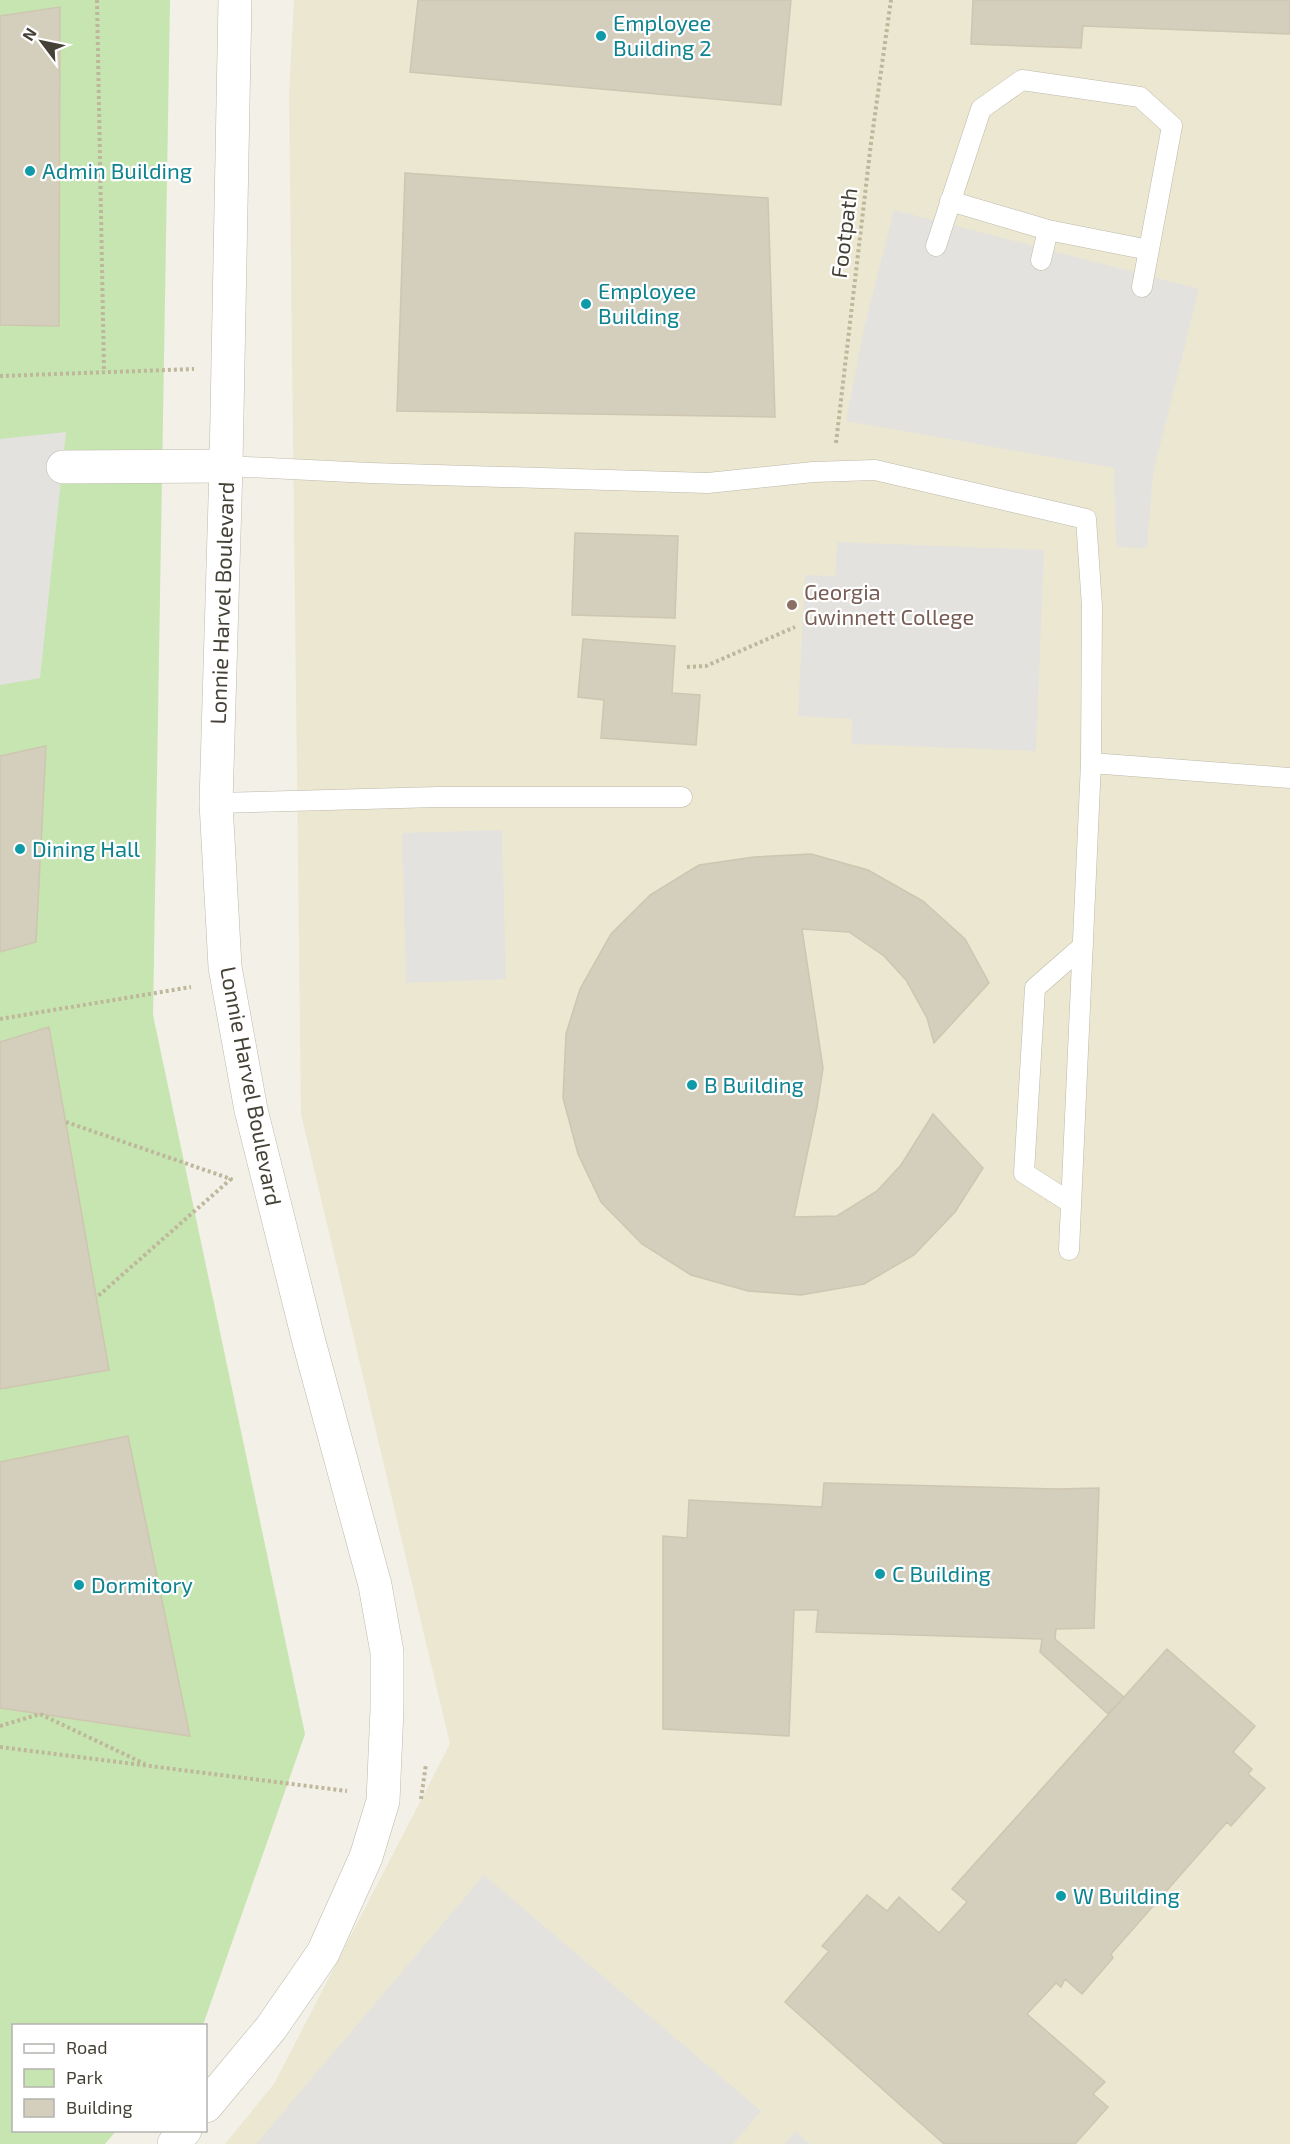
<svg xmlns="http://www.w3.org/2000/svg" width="1290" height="2144" font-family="'Exo 2',sans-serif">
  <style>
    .education { fill: #ebe7d1 }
    .green { fill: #c6e5b1 }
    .parking { fill: #e4e2de }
    .building { fill: #d4cebc; stroke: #cec6b0; stroke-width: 1.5 }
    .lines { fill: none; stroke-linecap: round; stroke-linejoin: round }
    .service-casing { stroke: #bdb9aa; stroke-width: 21 }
    .minor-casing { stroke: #bdb9aa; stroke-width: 34 }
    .tertiary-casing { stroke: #bdb9aa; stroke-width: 34 }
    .path { stroke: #bfb79b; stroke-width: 4; stroke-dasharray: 3 3; stroke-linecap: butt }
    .service { stroke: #fff; stroke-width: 20 }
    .minor { stroke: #fff; stroke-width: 33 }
    .tertiary { stroke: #fff; stroke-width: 33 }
    .culture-dot { fill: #0f9aa8; stroke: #fff; stroke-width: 2 }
    .education-dot { fill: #8d6e63; stroke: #fff; stroke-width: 2 }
    .labels { text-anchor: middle; stroke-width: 4.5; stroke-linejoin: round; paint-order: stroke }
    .culture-label { font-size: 22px; fill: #0d838f; stroke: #fff; text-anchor: start }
    .street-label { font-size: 22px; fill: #454136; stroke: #fff }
    .education-label { font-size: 22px; fill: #785e54; stroke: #fff; text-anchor: start }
  </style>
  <rect width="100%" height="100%" fill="#f2f0e7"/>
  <!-- education -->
  <path class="education" d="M294 0H1290V2144H225L274 2084 450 1744 301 1114 289 95Z"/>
  <!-- green -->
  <path class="green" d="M0 0H170L153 1015 305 1734 203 2025 14 2026V2130L116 2131 105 2144H0Z"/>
  <!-- parking -->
  <path class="parking" d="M894 210 1199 289 1153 474 1147 548 1116 547 1114 468 846 421 864 328Z
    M66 432 40 678 0 685V439Z
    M837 542 1044 550 1036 751 851 744 852 719 798 716 805 575 835 576Z
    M502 830 506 979 406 983 402 833Z
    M484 1875 761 2111 733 2144H256Z
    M795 2131 810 2144H784Z"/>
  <!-- building -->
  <path class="building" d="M418 0H791L781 105 410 72Z
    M973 0H1290V34L1083 26 1081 48 971 44Z
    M60 7 59 326 0 325V16Z
    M405 173 768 198 775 417 397 411Z
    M575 533 678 536 675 618 572 615Z
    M583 639 675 646 672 693 700 695 696 745 601 738 604 700 578 697Z
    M46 746 36 942 0 952V756Z
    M811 854 868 870 923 901 965 939 989 983 934 1043 927 1018 906 980 884 956 849 932 802 929 823 1068 817 1107 794 1217 837 1216 877 1191 901 1165 933 1114 983 1168 955 1212 914 1255 864 1284 801 1295 748 1291 691 1275 642 1244 601 1202 578 1154 563 1098 566 1034 580 989 611 934 650 895 699 865 754 857Z
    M49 1027 109 1370 0 1389V1042Z
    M128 1436 190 1736 0 1708V1462Z
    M824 1483 1056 1489 1099 1488 1094 1628 1056 1629 1055 1639 1124 1697 1108 1714 1040 1652 1042 1639 816 1632 818 1610H794L789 1736 663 1729V1536L687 1538 689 1500 822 1507Z
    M1167 1649 1255 1726 1233 1752 1252 1769 1248 1774 1265 1788 1231 1826 1227 1822 1111 1954 1113 1958 1082 1994 1065 1979 1061 1987 1056 1983 1027 2014 1105 2082 1093 2094 1108 2107 1075 2144H944L785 2002 829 1951 822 1946 867 1895 887 1911 899 1897 939 1933 967 1902 952 1889Z"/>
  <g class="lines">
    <defs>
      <path id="service" d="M950 201 1048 230 1041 260
        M1048 230 1149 250
        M936 246 981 109 1022 80 1140 97 1172 126 1142 287
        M226 466 370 473 708 483 813 472 875 470 1086 519 1092 606 1091 763 1069 1250
        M1091 763 1290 778
        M216 803 438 797H682
        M1071 1203 1024 1173 1035 988 1083 946"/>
      <path id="minor" d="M63 467 226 466"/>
      <path id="tertiary" d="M206 2106 271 2028 323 1953 366 1857 383 1801 387 1709V1652L375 1585 309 1342 251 1110 225 967 216 803 226 466 235 0
        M174 2144 185 2130"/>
    </defs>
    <!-- service casing -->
    <use href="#service" class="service-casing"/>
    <!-- minor casing -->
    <use href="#minor" class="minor-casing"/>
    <!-- tertiary casing -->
    <use href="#tertiary" class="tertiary-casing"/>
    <!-- path -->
    <path class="path" d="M97 0 104 372
      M0 376 194 369
      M836 443 871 143 891 0
      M687 667 706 666 795 627
      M0 1019 191 987
      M66 1122 231 1179 97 1297
      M0 1726 40 1714 145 1764
      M0 1747 347 1791
      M421 1799 426 1764"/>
    <!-- service -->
    <use href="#service" class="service"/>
    <!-- minor -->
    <use href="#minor" class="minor"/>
    <!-- tertiary -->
    <use href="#tertiary" class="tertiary"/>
  </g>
  <!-- markers -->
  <g class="culture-dot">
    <circle cx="601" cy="36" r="6"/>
    <circle cx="30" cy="171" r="6"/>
    <circle cx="586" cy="304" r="6"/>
    <circle cx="20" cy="849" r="6"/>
    <circle cx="692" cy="1085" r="6"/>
    <circle cx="880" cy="1574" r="6"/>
    <circle cx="79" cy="1585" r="6"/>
    <circle cx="1061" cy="1896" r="6"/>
  </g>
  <circle class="education-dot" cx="792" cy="605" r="6"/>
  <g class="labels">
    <!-- culture labels -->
    <g class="culture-label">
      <text x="613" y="31">Employee<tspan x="613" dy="25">Building 2</tspan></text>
      <text x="42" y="179">Admin Building</text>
      <text x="598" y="299">Employee<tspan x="598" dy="25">Building</tspan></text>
      <text x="32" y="857">Dining Hall</text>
      <text x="704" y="1093">B Building</text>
      <text x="892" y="1582">C Building</text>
      <text x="91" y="1593">Dormitory</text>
      <text x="1073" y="1904">W Building</text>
    </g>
    <!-- street labels -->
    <g class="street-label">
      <text transform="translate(844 233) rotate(-83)" y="8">Footpath</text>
      <text transform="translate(222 603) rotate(-88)" y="8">Lonnie Harvel Boulevard</text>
      <text transform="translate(251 1086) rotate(79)" y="8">Lonnie Harvel Boulevard</text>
    </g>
    <!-- education labels -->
    <g class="education-label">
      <text x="804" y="600">Georgia<tspan x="804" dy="25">Gwinnett College</tspan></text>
    </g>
  </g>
  <!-- legend -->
  <rect x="12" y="2024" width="195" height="108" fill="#ffffff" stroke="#b5b3af" stroke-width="1.5"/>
  <rect x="24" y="2044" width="30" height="9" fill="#ffffff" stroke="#b5b3af" stroke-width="1.5"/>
  <text x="66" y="2054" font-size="18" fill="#454136">Road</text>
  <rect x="24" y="2069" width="30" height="18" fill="#c6e5b1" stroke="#b5b3af" stroke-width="1.5"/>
  <text x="66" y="2084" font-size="18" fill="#454136">Park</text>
  <rect x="24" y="2099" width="30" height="18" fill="#d4cebc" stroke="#b5b3af" stroke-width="1.5"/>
  <text x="66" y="2114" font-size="18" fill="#454136">Building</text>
  <!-- north arrow -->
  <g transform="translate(42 42) rotate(302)" stroke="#ffffff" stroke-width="4.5" paint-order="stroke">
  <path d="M0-4.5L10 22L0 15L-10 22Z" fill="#454136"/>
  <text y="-9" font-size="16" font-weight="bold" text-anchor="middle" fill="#454136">N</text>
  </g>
</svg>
